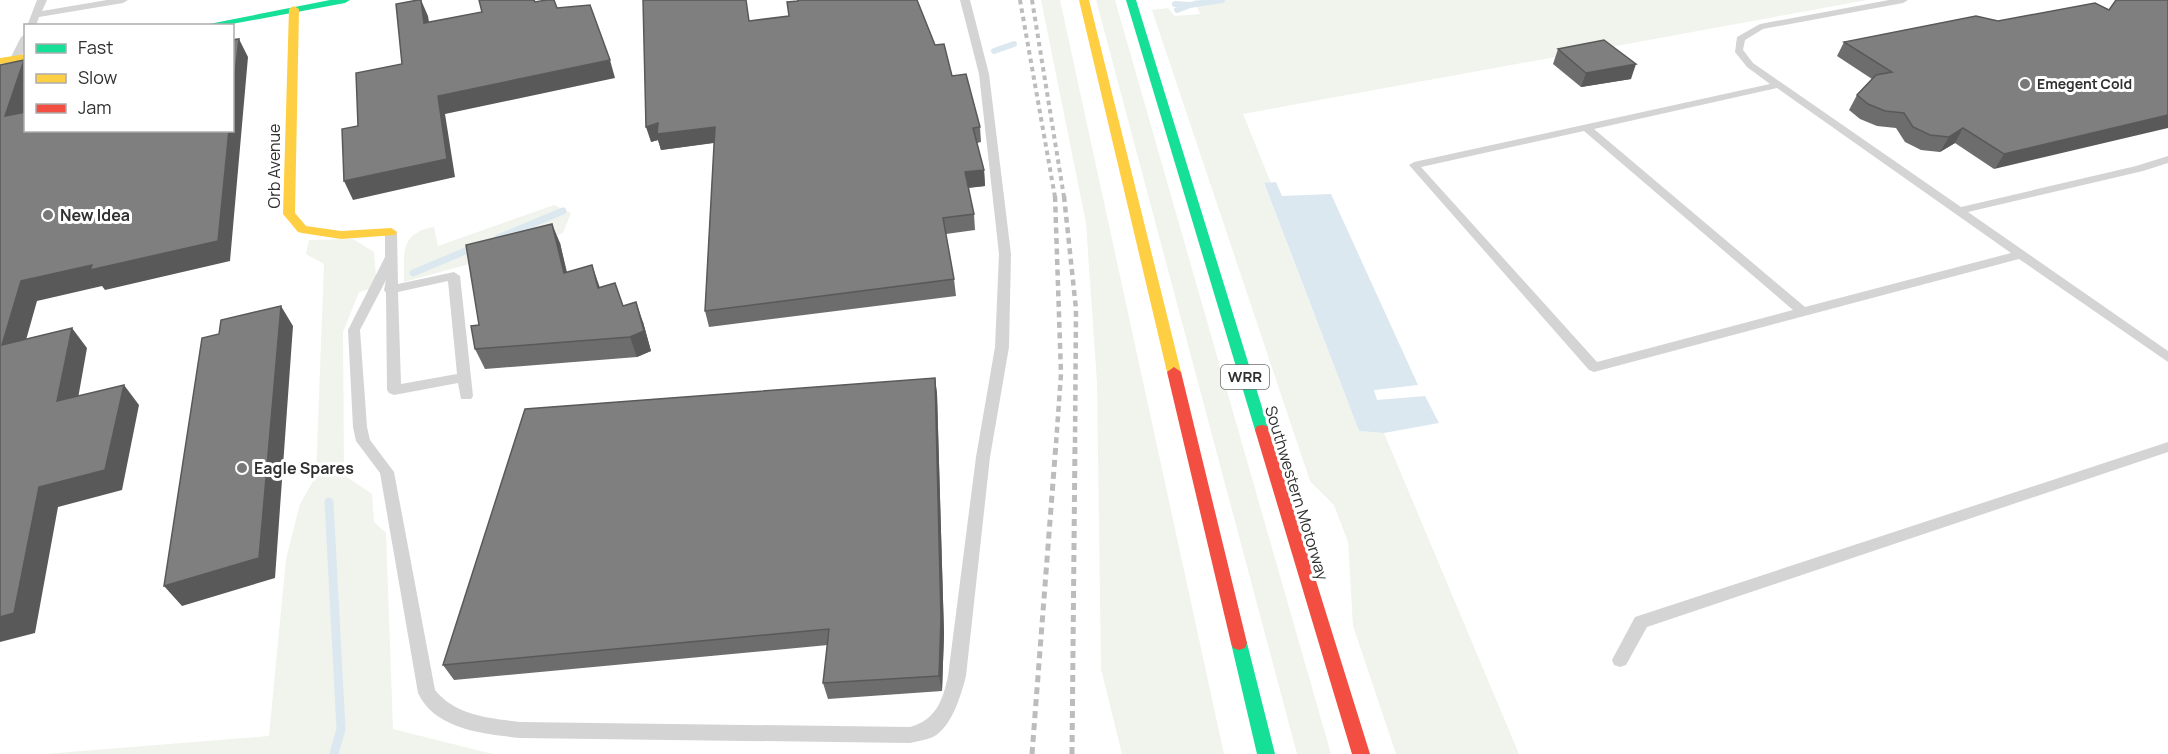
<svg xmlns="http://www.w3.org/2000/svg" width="2168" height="754" font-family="Manrope,sans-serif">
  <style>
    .green { fill: #f1f4ed }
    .water { fill: #dce8f0 }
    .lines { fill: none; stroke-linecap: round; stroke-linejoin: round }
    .stream-far2 { stroke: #dce8f0; stroke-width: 6 }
    .stream-far1 { stroke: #dce8f0; stroke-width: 7 }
    .stream { stroke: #dce8f0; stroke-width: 9 }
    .lane { fill: #d4d4d4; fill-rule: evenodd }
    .fast { fill: #16e098; fill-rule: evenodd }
    .slow { fill: #ffcf43; fill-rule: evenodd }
    .jam { fill: #f24e42; fill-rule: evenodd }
    .rail-far2 { stroke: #bcbcbc; stroke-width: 4; stroke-dasharray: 4.5 4; stroke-linecap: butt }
    .rail-far1 { stroke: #bcbcbc; stroke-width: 4.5; stroke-dasharray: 6 4.5; stroke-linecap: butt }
    .rail { stroke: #bcbcbc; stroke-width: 5; stroke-dasharray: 7 5; stroke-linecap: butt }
    .wall { fill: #6d6d6d }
    .shaded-wall { fill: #595959 }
    .building { fill: #7f7f7f; stroke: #595959; stroke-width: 1.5 }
    .poi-dot { fill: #787878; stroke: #fff; stroke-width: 2 }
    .labels { text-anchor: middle; stroke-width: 6; stroke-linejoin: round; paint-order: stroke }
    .far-poi-label { font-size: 14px; font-weight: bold; fill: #303030; stroke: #fff; text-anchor: start }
    .shield { fill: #fff; stroke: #6e6e6e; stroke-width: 1.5 }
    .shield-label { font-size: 15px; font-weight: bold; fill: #303030 }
    .street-label { font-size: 16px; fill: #303030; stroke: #fff }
    .poi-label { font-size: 16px; font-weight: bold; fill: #303030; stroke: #fff; text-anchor: start }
  </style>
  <rect width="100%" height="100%" fill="#fff"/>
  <!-- green -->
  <path class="green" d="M1041 0H1060L1224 754H1122L1101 669 1097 383 1086 223Z
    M1096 0H1115L1331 754H1297Z
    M1194 0H1867L1243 114 1271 183 1264 184 1359 431 1384 433 1519 754H1396L1353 626 1348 542 1334 505 1310 481 1152 10 1168 8 1175 16 1200 14Z
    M554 205 571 213 563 233 531 247 404 282C404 252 400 233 434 227L438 246Z
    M353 239 374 252 377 287 359 292 343 332 344 475 372 494 374 522 386 533 393 729 493 754H45L269 736 286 559 300 504 316 476 324 264 306 254 309 240Z"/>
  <!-- water -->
  <path class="water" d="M1276 182 1282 196 1331 194 1418 385 1374 390 1377 400 1425 396 1439 423 1384 433 1359 431 1264 183Z"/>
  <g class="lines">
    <!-- stream-far2 -->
    <path class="stream-far2" d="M1175 4 1190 5 1177 10
      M1190 5 1222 0
      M994 51 1014 44"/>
    <!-- stream-far1 -->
    <path class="stream-far1" d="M498 238 563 211
      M413 273 475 247"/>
    <!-- stream -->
    <path class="stream" d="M329 502 341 729 334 754"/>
    <!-- lane -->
    <path class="lane" d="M37 0H47L42 11 107 0H128L123 3 39 17 36 26H27Z
      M960 0H970L989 74 1011 254 1009 347 990 457 966 676C961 695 952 727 933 737 926 740 917 741 910 743L520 738C485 734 435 730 418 693L380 473 356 441 353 427 348 330 385 257V232L391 228 397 232 398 284 454 272 460 276 473 396 471 399H461L458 383 394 395 389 393 387 390 386 293 384 290 386 280 360 330 367 427 370 440 394 472 435 690C456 716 489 718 520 722L910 727C936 720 943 700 948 676L976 457 995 347 999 254 979 74ZM448 281 457 374 401 384 398 292Z
      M1889 0H1908L1903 3 1763 29 1745 40 1743 50 1753 63 1961 207 2136 166 2168 156V163L2143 171 1968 212 2168 351V362L2019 259 1594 372 1589 370 1409 165 1414 162 1770 84 1747 67 1735 52 1737 37 1760 24ZM1777 88 2011 253 1805 307 1594 129ZM1584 131 1793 310 1597 362 1421 167Z
      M26 34V48L20 59 12 61 10 59 21 37Z
      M2168 442V452L1647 627 1626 665 1620 667 1614 665 1612 660 1635 617Z"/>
    <!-- fast -->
    <path class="fast" d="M330 0H350L345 3 221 26H199Z
      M1126 0H1136L1269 430 1267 434H1257L1255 430Z
      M1239 636 1245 638 1247 643 1275 754H1257L1231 643 1233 638Z"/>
    <!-- slow -->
    <path class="slow" d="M1079 0H1089L1181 372 1174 377 1167 372Z
      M294 6 299 9 295 213 306 226 341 231 391 228 397 232 395 235 341 239 302 233 298 232 283 214 289 9Z
      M26 54V60L0 64V58Z"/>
    <!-- jam -->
    <path class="jam" d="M1174 367 1181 372 1247 643 1245 648 1239 650 1233 648 1231 643 1167 372Z
      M1262 425 1267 426 1269 430 1370 754H1352L1255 430 1257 426Z"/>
    <!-- rail-far2 -->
    <path class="rail-far2" d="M1020 0 1055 197
      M1032 0 1064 197"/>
    <!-- rail-far1 -->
    <path class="rail-far1" d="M1055 196 1061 374 1056 444
      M1064 196 1076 309 1075 444"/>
    <!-- rail -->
    <path class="rail" d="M1032 754 1056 443
      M1072 754 1075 443"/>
  </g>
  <!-- wall -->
  <path class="wall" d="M797 0H917L935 45 980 127 981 142 977 143 984 170 985 186 968 188 974 214 975 230 946 234 954 279 956 296 709 327 705 311 714 143 661 150 658 140 651 142 750 21 789 16 797 1Z
    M2109 10 1994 169 1955 143 1940 152 1921 150 1905 142 1896 128 1877 126 1860 119 1849 110 1857 95 1872 79 1837 56 1844 42 1998 21Z
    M1558 49 1631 79 1581 87 1553 64Z
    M560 243 567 272 600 287 643 322 651 351 637 357 485 369 475 349Z
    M935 378 937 394 944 634 942 691 828 699 823 683 828 645 454 680 443 665Z"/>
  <!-- shaded-wall -->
  <path class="shaded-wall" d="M421 0 428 16 432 40 424 23Z
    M239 39 248 57 230 261 105 290 102 286 37 301 19 365 2 345 21 281 92 265 229 130H232V99Z
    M24 60 26 62V113L5 116Z
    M610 60 615 78 445 114 455 177 353 200 344 181 438 96Z
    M1636 64 1631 79 1581 87 1586 73Z
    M2168 115V128L1994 169 2004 154Z
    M658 123 715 127 719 142 661 150 658 140 651 142 646 127Z
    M1963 128 1955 143 1940 152 1949 137Z
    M984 170 985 186 966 188 965 172Z
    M552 224 560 243 571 293 564 273Z
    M592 265 599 285 606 308 598 288Z
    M636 302 643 322 651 351 637 357 630 337Z
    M281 306 293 326 275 578 182 606 164 586Z
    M72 328 87 348 74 421 57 401Z
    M935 378 937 394 944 634 942 691 939 676Z
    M124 385 139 405 122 490 58 507 35 633 0 642V617L39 487Z"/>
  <!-- building -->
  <path class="building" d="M418 0H421L424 23 482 12 479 0H534L535 2 546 0H554L557 8 590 5 610 60 438 96 447 159 344 181 342 129 358 126 356 73 402 64 396 4Z
    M643 0H746L749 21 789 16 787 2 798 1V0H917L935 45 944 44 952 76 966 74 980 127 973 128 984 170 965 172 974 214 943 218 954 279 705 311 715 127 657 134 658 123 646 127Z
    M2116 0H2168V115L2004 154 1963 128 1949 137 1930 135 1913 127 1904 113 1885 111 1868 104 1857 95 1876 75 1892 72 1844 42 1976 16 1998 21 2095 3 2109 10Z
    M239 39 232 99V40Z
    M1604 40 1636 64 1586 73 1558 49Z
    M24 60 5 116 26 112V130H229L218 241 90 270 92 265 21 281 2 345 72 328 57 401 124 385 105 470 39 487 14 613 0 617V65Z
    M552 224 564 273 592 265 598 288 615 283 623 306 636 302 644 331 630 337 475 349 471 326 479 325 466 245Z
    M281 306 259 558 164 586 202 338 219 334 221 320Z
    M935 378 941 618 939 676 823 683 829 629 443 665 525 409Z"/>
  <!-- markers -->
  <g class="poi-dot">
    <circle cx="2025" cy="84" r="6"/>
    <circle cx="48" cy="215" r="6"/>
    <circle cx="242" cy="468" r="6"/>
  </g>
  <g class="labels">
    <!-- far-poi labels -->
    <g class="far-poi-label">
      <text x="2037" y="89">Emegent Cold</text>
    </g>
    <!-- shield labels -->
    <rect class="shield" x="1221" y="365" width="48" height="24" rx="4.5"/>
    <g class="shield-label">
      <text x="1245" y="382">WRR</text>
    </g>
    <!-- street labels -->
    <g class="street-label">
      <text transform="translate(274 166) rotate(-90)" y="6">Orb Avenue</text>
      <text transform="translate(1297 493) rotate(73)" y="6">Southwestern Motorway</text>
    </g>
    <!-- poi labels -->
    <g class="poi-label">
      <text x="60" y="221">New Idea</text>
      <text x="254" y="474">Eagle Spares</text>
    </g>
  </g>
  <!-- legend -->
  <rect x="24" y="24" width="210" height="108" fill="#ffffff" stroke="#acacac" stroke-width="1.5"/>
  <rect x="36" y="44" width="30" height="9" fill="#16e098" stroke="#acacac" stroke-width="1.5"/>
  <text x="78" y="54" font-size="18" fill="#303030">Fast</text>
  <rect x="36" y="74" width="30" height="9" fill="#ffcf43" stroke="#acacac" stroke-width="1.5"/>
  <text x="78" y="84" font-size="18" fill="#303030">Slow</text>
  <rect x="36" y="104" width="30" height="9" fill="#f24e42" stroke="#acacac" stroke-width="1.5"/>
  <text x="78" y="114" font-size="18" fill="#303030">Jam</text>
</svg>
